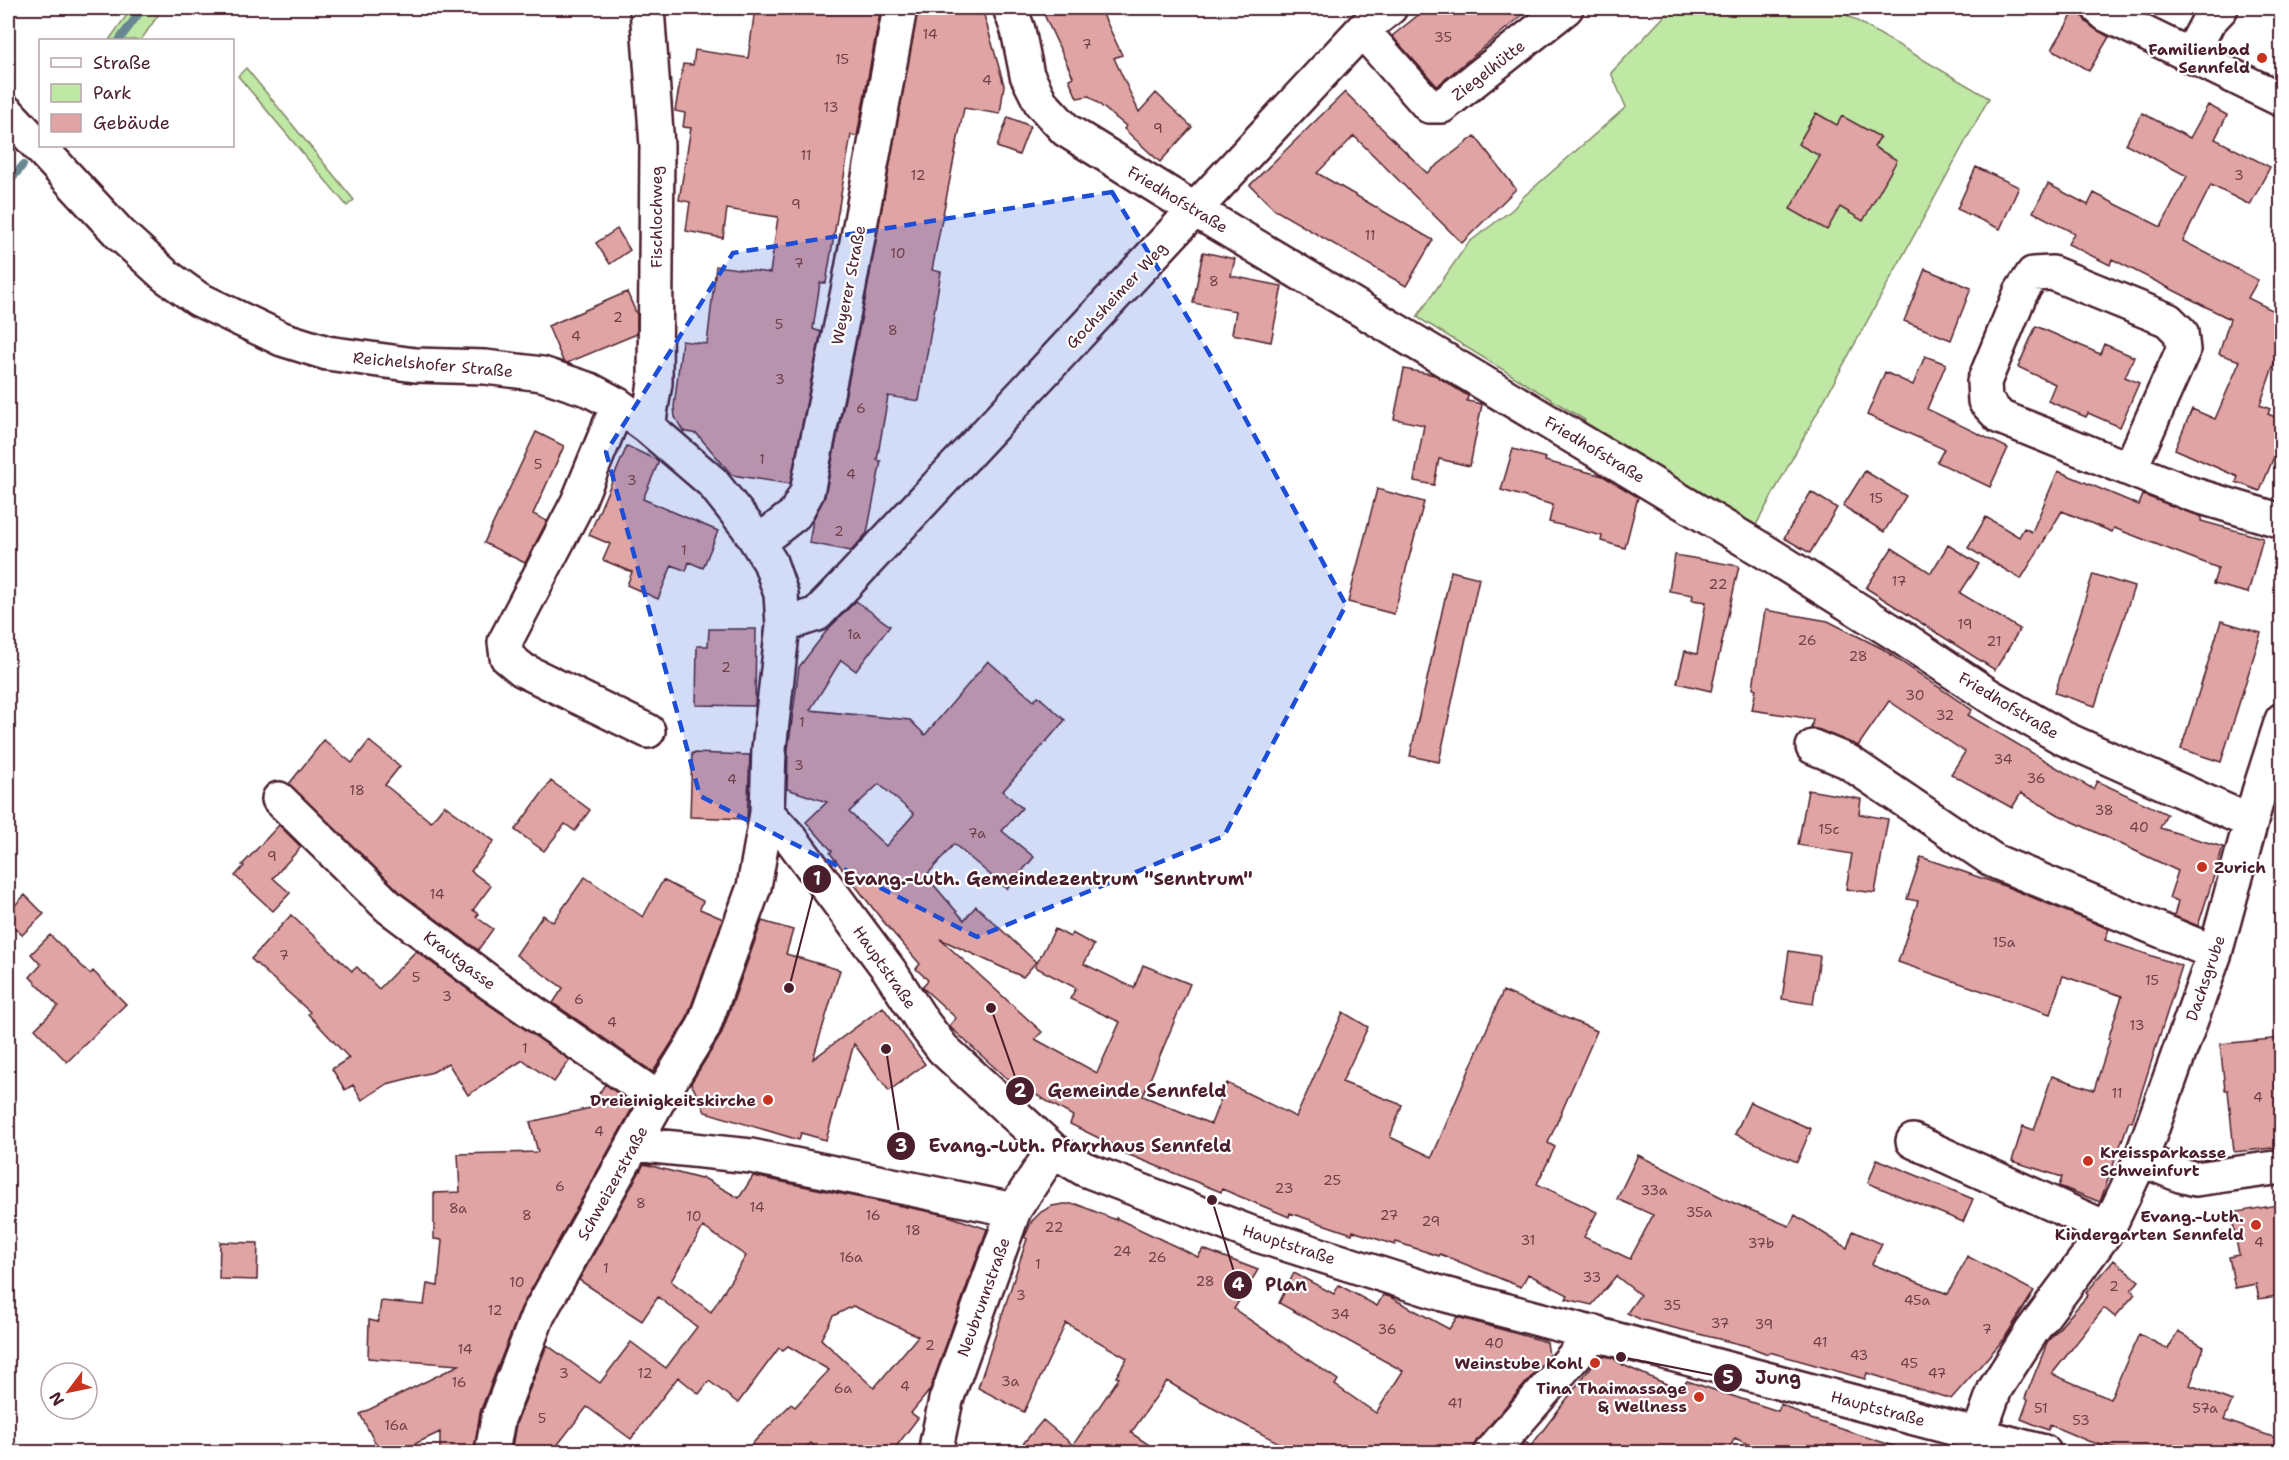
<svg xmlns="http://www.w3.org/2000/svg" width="2289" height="1460" font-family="'Shantell Sans',sans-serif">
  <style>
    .green { fill: #bee8a4; stroke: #848468; stroke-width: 1.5 }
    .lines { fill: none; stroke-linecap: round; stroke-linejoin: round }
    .stream { stroke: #678790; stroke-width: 8 }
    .building { fill: #dfa4a3; stroke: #4a1f2b; stroke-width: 1.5; fill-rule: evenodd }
    .minor-casing { stroke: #4a1f2b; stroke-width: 38 }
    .minor { stroke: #fff; stroke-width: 33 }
    .marked { fill: #1d4ed8; fill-opacity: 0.2; stroke: #1d4ed8; stroke-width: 4.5; stroke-dasharray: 12 8; stroke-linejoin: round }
    .poi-dot { fill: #c8321e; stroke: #fff; stroke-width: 2 }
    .labels { text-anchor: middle; stroke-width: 4.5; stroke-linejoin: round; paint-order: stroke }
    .number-label { font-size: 14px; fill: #6f4049 }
    .poi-label { font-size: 16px; font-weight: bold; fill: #4a1f2b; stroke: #fff; text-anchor: end }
    .street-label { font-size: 16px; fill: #4a1f2b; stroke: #fff }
    .leader { fill: none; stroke: #4a1f2b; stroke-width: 2 }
    .callout-dot { fill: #4a1f2b; stroke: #fff; stroke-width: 2 }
    .mark-label { font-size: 18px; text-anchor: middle; font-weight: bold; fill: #fff }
    .callout-label { font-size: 18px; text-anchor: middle; font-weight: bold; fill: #4a1f2b; stroke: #fff; stroke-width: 4.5; stroke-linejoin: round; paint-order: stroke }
  </style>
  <rect width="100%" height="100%" fill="#fff"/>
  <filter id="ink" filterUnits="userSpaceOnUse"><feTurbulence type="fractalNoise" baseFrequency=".0167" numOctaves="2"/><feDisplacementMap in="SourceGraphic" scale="12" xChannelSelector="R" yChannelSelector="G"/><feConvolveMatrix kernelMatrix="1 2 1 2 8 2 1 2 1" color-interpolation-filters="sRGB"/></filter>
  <g filter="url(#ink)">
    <!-- green -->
    <path class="green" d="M132 8H163L141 40H109Z
      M1672 8H1835L1989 98 1756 525 1583 425 1585 420 1417 317 1468 243 1513 209 1523 197 1626 107 1611 73Z
      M246 68 354 200 347 206 238 76Z"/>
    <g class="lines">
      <!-- stream -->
      <path class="stream" d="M119 40 143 8
        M8 184 23 165"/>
    </g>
    <!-- building -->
    <path class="building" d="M782 8H881L857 136 851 135 826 283H820L813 329 821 332 790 484 732 475 697 434 683 431 675 417 674 407 682 341 707 344 716 266 770 273 778 217 727 209 723 238 686 231 690 202 679 200 691 128 683 127 685 113 675 111 683 64 693 65 695 50 748 58 755 9 781 13Z
      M918 8H982L1004 85 1000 114 964 108 932 270 941 272 919 401 888 396 877 460 881 461 867 533 851 551 809 543 813 520 825 496 867 290Z
      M1041 8H1100L1122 55 1114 58 1139 112 1156 93 1192 127 1160 162 1124 129 1126 126 1089 96 1077 98 1069 79 1073 77Z
      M1427 8H1531L1437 86 1392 36Z
      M2076 9 2081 12 2086 22 2095 29 2109 37 2089 71 2052 49Z
      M1345 92 1427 173 1475 136 1516 189 1462 243 1354 136 1317 173 1433 240 1406 286 1275 210 1250 185Z
      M2208 105 2227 115 2215 139 2270 167 2250 205 2211 185 2183 241 2258 280 2248 298 2282 315V340L2260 405 2270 409 2268 414 2282 420V462L2273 459 2260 491 2236 482 2238 477 2175 449 2192 409 2215 419 2240 361 2219 354 2230 319 2112 259 2110 265 2068 244 2074 233 2033 212 2048 184 2088 205 2094 193 2161 227 2187 176 2126 144 2142 113 2190 138Z
      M1816 113 1837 125 1842 116 1880 137 1874 147 1897 160 1863 221 1840 207 1827 230 1790 209 1820 156 1798 144Z
      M1008 117 1030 126 1019 155 997 147Z
      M1976 167 2019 187 2000 229 1957 209Z
      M617 229 630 250 610 264 596 243Z
      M1203 252 1235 259 1231 276 1282 286 1271 342 1232 334 1236 311 1193 303Z
      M1925 269 1971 288 1951 340 1904 321Z
      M627 292 637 315V334L567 363 563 361 548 326Z
      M2036 326 2100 354 2104 344 2134 357 2125 377 2139 383 2120 427 2088 413 2086 417 2048 401 2055 384 2018 367Z
      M1925 356 1946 364 1927 409 2008 448 1990 487 1937 462 1944 449 1867 415 1885 372 1913 385Z
      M1404 369 1435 375 1468 396 1467 401 1482 404 1470 466 1439 459 1434 485 1414 481 1424 425 1394 419Z
      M536 432 564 446 533 514 547 521 525 563 484 543Z
      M627 446 659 461 643 499 718 531 703 568 689 562 686 571 672 565 658 599 627 585 632 572 603 560 610 544 589 535Z
      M1513 449 1546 458 1545 461 1603 476 1638 497 1625 548 1601 541 1602 536 1549 522 1553 505 1501 490Z
      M1865 471 1906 496 1884 532 1843 506Z
      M2058 471 2139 505 2143 495 2202 517 2201 521 2263 538 2248 593 2213 584 2218 568 2114 528 2112 532 2062 511 2021 579 1968 548 1986 517 2019 537 2024 528 2032 532Z
      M1377 489 1424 502 1394 614 1348 602Z
      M1811 492 1837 508 1810 553 1784 538Z
      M1948 545 1979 564 1960 593 2020 629 1995 670 1866 588 1892 548 1931 573Z
      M1675 555 1739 566 1711 691 1677 683 1685 651 1697 654 1706 602 1692 600 1693 595 1669 591Z
      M1451 571 1479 578 1439 762 1410 756Z
      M2093 574 2134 587 2095 706 2055 693Z
      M856 601 890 626 856 671 841 660 810 710 910 720 925 735 988 661 1034 701 1038 696 1065 720 1003 791 1022 808 1002 831 1034 857 1007 889 954 844 926 876 964 920 976 906 1036 962 1023 977 940 939 1042 1032 1035 1039 1097 1073 1120 1022 1070 999 1076 988 1035 967 1055 929 1070 937 1072 933 1094 945 1084 964 1134 988 1143 965 1190 984 1143 1096 1211 1124 1227 1083 1296 1117 1343 1012 1368 1027 1342 1082 1402 1105 1390 1137 1432 1157 1503 991 1597 1031 1548 1143 1555 1147 1537 1184 1597 1212 1584 1237 1630 1259 1653 1215 1617 1199 1638 1155 1727 1200 1789 1226 1795 1215 1847 1248 1853 1231 1882 1244 1872 1264 1948 1294 1967 1256 2034 1291 2004 1339 1951 1399 1867 1373 1865 1379 1769 1352 1768 1354 1747 1346 1642 1320 1627 1313 1640 1295 1616 1276 1592 1305 1566 1299 1568 1295 1528 1274 1521 1287 1440 1254 1439 1256 1396 1242 1395 1245 1353 1231 1352 1234 1290 1213 1289 1217 1222 1189 1221 1192 1112 1148 1113 1145 1070 1124 1073 1116 1005 1077 949 1026 956 1018 922 987 928 980 916 969 920 964 882 920 830 853 832 851 806 822 827 802 787 789 788 750 799 667 828 629ZM879 784 914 814 886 846 849 812Z
      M1765 610 1828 621 1881 648 1972 710 1968 715 2093 789 2097 781 2167 814 2160 828 2223 847 2198 926 2174 916 2178 901 2169 898 2178 871 2059 815 2021 793 2012 808 1951 774 1965 752 1889 701 1858 746 1820 730 1811 728 1813 719 1752 710 1756 689 1753 688Z
      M2221 621 2261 633 2221 762 2181 749Z
      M709 629H756L755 706 696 705 697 646H708Z
      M324 740 352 763 369 741 400 766 385 785 431 822 444 805 494 841 471 871 491 886 473 910 479 914 476 917 493 929 478 950 401 893 289 784Z
      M692 753 750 755 747 819 690 817Z
      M551 781 590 810 575 831 565 824 544 851 515 830Z
      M1808 790 1861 799 1859 814 1888 819 1875 893 1846 889 1852 854 1798 845Z
      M279 825 301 847 273 878 290 893 273 911 235 876 244 866 242 865Z
      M1921 857 2007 887 2109 929 2105 940 2182 966 2132 1122 2129 1121 2100 1202 2059 1186 2062 1177 2012 1161 2023 1126 2034 1130 2052 1076 2094 1090 2110 1040 2108 1039 2122 996 2063 976 2050 1014 1898 962 1918 901 1907 899Z
      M585 877 643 917 663 880 703 901 700 909 723 919 686 1020 653 1072 553 1003 563 988 516 955 543 915 553 922Z
      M25 895 44 914 22 935 8 921V912Z
      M291 915 352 971 357 967 379 989 416 951 482 1000 570 1060 554 1082 523 1060 468 1095 448 1063 433 1072 387 1084 362 1100 353 1085 345 1090 332 1069 349 1058 308 1014 310 1012 251 959Z
      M762 921 793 930 786 954 840 970 813 1059 883 1007 925 1064 889 1091 854 1044 826 1140 801 1133 799 1140 705 1112 691 1083 721 1035Z
      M50 935 90 974 93 971 126 1004 67 1062 35 1029 58 1006 30 977 41 965 31 954Z
      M1789 951 1820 956 1813 1004 1782 999Z
      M2282 1038V1147L2234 1152 2228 1090H2225L2220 1044Z
      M605 1084 634 1105 521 1308 480 1412 474 1452H440V1432L398 1452H380L360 1414 459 1365 368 1358 369 1320 378 1322 381 1301 424 1305 427 1284 438 1286 442 1240 434 1239V1193L460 1192 458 1154 538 1152 530 1122 590 1108Z
      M1750 1102 1811 1129 1797 1162 1735 1134Z
      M1877 1159 1973 1199 1963 1222 1868 1183Z
      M644 1164 701 1179 702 1177 739 1198 753 1176 946 1215 987 1229 930 1390 911 1413 918 1418 892 1452H820L811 1443 801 1452H744L791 1404 795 1407 829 1370 788 1346 783 1350 779 1348 738 1403 709 1381 699 1394 678 1377 631 1439 587 1407 552 1452H511L516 1424 547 1345 600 1383 631 1342 666 1368 697 1327 658 1297 642 1321 579 1280ZM703 1227 746 1256 711 1312 671 1281ZM853 1306 918 1336 874 1388 821 1339 833 1316Z
      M1064 1204H1076L1116 1220V1218L1198 1257 1203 1249 1258 1270 1234 1309 1338 1380 1335 1385 1376 1413 1403 1371 1279 1303 1294 1273 1334 1294 1339 1285 1377 1306 1383 1295 1390 1297 1449 1329 1457 1317 1547 1342 1549 1356 1477 1440 1473 1452H1279L1285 1446 1201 1402 1167 1381 1131 1433 1160 1452H1016L1043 1420 1073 1445 1119 1378 1116 1377 1127 1358 1066 1323 1024 1412 978 1388 1027 1239 1024 1237 1025 1236 1032 1221 1041 1212 1052 1206Z
      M2277 1205 2282 1228V1295L2259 1299 2256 1284 2235 1288 2229 1257 2239 1255 2231 1213Z
      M220 1242 258 1243 257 1280 219 1279Z
      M2114 1260 2139 1281 2131 1290 2135 1294 2115 1317 2104 1308 2052 1374 2110 1399 2139 1334 2168 1349 2178 1332 2204 1347 2190 1385 2232 1401 2224 1420 2282 1440V1452H2126L2088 1441 2050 1425 2048 1430 2021 1419 2028 1400 2025 1398 2048 1341 2088 1295 2086 1293Z
      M1600 1355 1613 1358 1623 1365 1680 1390 1687 1381 1778 1411 1781 1404 1811 1419 1900 1448 1899 1452H1764L1735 1438 1727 1452H1515L1525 1442 1531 1446Z"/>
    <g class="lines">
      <defs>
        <path id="minor" d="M647 8 657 146 655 383 648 427
          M1010 8 1018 30 1027 75 1041 103 1066 130 1195 210 1764 551 1898 635 1988 695 2063 738 2251 822
          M2099 8 2107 15 2282 100
          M1362 30 1429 106H1442L1566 8
          M2190 56 2208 22 2221 8
          M8 113 120 234 166 276 198 299 282 339 327 353 415 365 485 367 542 374 590 390 618 405 648 427 712 482 747 526 770 562 781 594 783 625 769 749 767 813 754 887 703 1028 659 1099 538 1315 498 1419 492 1452
          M618 405 578 502 505 642 507 657 523 670 648 731
          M2130 469 2183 350 2181 333 2168 320 2052 273 2033 274 2021 292 1984 382 1985 401 2000 417 2191 494 2282 521
          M759 542 795 514 807 492 849 286 900 8
          M783 625 817 614 845 585 1362 30 1390 8
          M1813 747 1847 761 1994 861 2215 953
          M279 799 389 907 493 985 659 1099
          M767 813 792 840 889 970 924 1024 943 1049 1053 1150 1084 1169 1251 1233 1443 1294 2044 1452
          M1913 1141 2108 1229
          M634 1144 751 1156 1014 1210
          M2141 1159 2180 1175 2196 1179 2282 1167
          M1979 1434 1995 1389 2032 1331 2108 1229 2141 1159 2215 953 2259 792 2282 720
          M938 1452 937 1443 946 1400 1014 1210 1053 1150
          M1491 1452 1595 1332"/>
      </defs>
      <!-- minor casing -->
      <use href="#minor" class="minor-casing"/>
      <!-- minor -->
      <use href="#minor" class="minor"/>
    </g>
  </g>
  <!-- marked area -->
  <path class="marked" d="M1112 192 1218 368 1346 605 1224 836 977 937 700 796 606 452 733 253Z"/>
  <!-- markers -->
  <g class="poi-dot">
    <circle cx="2262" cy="58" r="6"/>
    <circle cx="2202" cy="867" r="6"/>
    <circle cx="768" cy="1100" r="6"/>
    <circle cx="2088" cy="1161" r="6"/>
    <circle cx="2256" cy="1225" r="6"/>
    <circle cx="1595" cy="1363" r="6"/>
    <circle cx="1699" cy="1397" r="6"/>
  </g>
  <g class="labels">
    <!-- number labels -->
    <g class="number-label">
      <text x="930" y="39">14</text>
      <text x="1443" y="42">35</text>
      <text x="1087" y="49">7</text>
      <text x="842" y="64">15</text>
      <text x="987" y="85">4</text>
      <text x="831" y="112">13</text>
      <text x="1158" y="133">9</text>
      <text x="806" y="160">11</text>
      <text x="918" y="180">12</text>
      <text x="2239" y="180">3</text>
      <text x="796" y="209">9</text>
      <text x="1370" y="240">11</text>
      <text x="898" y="258">10</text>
      <text x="799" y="268">7</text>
      <text x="1214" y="286">8</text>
      <text x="618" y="322">2</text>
      <text x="779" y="329">5</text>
      <text x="893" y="335">8</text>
      <text x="576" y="341">4</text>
      <text x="780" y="384">3</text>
      <text x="861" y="413">6</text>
      <text x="762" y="464">1</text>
      <text x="538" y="469">5</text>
      <text x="851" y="479">4</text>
      <text x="632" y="485">3</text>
      <text x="1876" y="503">15</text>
      <text x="839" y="536">2</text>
      <text x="684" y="555">1</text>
      <text x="1899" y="586">17</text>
      <text x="1718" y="589">22</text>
      <text x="1965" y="629">19</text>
      <text x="854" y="639">1a</text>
      <text x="1807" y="645">26</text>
      <text x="1994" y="646">21</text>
      <text x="1858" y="661">28</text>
      <text x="726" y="672">2</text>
      <text x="1915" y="700">30</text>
      <text x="1945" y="720">32</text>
      <text x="802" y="727">1</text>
      <text x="2003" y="764">34</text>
      <text x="799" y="770">3</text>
      <text x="2036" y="783">36</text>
      <text x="732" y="784">4</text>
      <text x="357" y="795">18</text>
      <text x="2104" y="815">38</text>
      <text x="2139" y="832">40</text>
      <text x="1829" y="834">15c</text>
      <text x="977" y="838">7a</text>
      <text x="272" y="861">9</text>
      <text x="437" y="899">14</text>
      <text x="2004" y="947">15a</text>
      <text x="284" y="960">7</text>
      <text x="416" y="982">5</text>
      <text x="2152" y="985">15</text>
      <text x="447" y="1001">3</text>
      <text x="579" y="1004">6</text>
      <text x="612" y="1027">4</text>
      <text x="2137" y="1030">13</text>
      <text x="525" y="1053">1</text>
      <text x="2117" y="1098">11</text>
      <text x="2258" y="1102">4</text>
      <text x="599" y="1136">4</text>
      <text x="1332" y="1185">25</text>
      <text x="560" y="1191">6</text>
      <text x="1284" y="1193">23</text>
      <text x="1654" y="1195">33a</text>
      <text x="641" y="1208">8</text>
      <text x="757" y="1212">14</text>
      <text x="458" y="1213">8a</text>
      <text x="1699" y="1217">35a</text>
      <text x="527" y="1220">8</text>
      <text x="873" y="1220">16</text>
      <text x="1389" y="1220">27</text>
      <text x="694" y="1221">10</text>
      <text x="1431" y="1226">29</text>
      <text x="1054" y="1232">22</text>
      <text x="913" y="1235">18</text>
      <text x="1528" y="1245">31</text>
      <text x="2259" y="1247">4</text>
      <text x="1761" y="1248">37b</text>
      <text x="1122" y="1256">24</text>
      <text x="851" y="1262">16a</text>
      <text x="1157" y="1262">26</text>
      <text x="1038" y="1269">1</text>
      <text x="606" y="1273">1</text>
      <text x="1592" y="1282">33</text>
      <text x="1205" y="1286">28</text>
      <text x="517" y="1287">10</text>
      <text x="2114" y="1291">2</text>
      <text x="1021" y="1300">3</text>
      <text x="1917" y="1305">45a</text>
      <text x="1672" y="1310">35</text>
      <text x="495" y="1315">12</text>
      <text x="1340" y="1319">34</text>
      <text x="1720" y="1328">37</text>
      <text x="1764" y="1329">39</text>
      <text x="1387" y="1334">36</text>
      <text x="1987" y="1334">7</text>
      <text x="1820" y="1347">41</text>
      <text x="1494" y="1348">40</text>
      <text x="930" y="1350">2</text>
      <text x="465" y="1354">14</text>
      <text x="1859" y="1360">43</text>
      <text x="1909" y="1368">45</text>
      <text x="564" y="1378">3</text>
      <text x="645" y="1378">12</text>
      <text x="1937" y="1378">47</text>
      <text x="1010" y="1386">3a</text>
      <text x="459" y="1387">16</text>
      <text x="905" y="1391">4</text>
      <text x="843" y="1393">6a</text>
      <text x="1455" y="1408">41</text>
      <text x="2041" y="1413">51</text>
      <text x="2205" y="1413">57a</text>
      <text x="542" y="1423">5</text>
      <text x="2081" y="1425">53</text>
      <text x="396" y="1430">16a</text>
    </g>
    <!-- poi labels -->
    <g class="poi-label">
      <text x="2250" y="55">Familienbad<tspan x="2250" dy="18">Sennfeld</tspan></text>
      <text x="2214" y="873" text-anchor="start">Zurich</text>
      <text x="756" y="1106">Dreieinigkeitskirche</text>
      <text x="2100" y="1158" text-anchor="start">Kreissparkasse<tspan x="2100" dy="18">Schweinfurt</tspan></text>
      <text x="2244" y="1222">Evang.-Luth.<tspan x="2244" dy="18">Kindergarten Sennfeld</tspan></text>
      <text x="1583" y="1369">Weinstube Kohl</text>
      <text x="1687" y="1394">Tina Thaimassage<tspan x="1687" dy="18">&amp; Wellness</tspan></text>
    </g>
    <!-- street labels -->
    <g class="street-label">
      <text transform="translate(1488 70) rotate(-38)" y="6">Ziegelhütte</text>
      <text transform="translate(1178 199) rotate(31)" y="6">Friedhofstraße</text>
      <text transform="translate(656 217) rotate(-90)" y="6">Fischlochweg</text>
      <text transform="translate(848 285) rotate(-79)" y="6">Weyerer Straße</text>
      <text transform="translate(1116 295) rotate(-47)" y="6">Gochsheimer Weg</text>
      <text transform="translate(433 364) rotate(5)" y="6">Reichelshofer Straße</text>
      <text transform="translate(1595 449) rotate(31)" y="6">Friedhofstraße</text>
      <text transform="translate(2009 705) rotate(31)" y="6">Friedhofstraße</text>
      <text transform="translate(460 960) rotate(37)" y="6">Krautgasse</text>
      <text transform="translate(885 967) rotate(55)" y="6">Hauptstraße</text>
      <text transform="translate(2205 978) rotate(-71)" y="6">Dachsgrube</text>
      <text transform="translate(612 1183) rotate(-61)" y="6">Schweizerstraße</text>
      <text transform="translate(1289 1244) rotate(18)" y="6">Hauptstraße</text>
      <text transform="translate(983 1297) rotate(-70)" y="6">Neubrunnstraße</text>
      <text transform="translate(1878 1408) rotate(15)" y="6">Hauptstraße</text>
    </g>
  </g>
  <!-- callouts -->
  <path class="leader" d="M789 988L817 879M991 1008L1020 1091M886 1049L901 1146M1212 1200L1238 1285M1621 1357L1728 1378"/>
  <g class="callout-dot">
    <circle cx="789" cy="988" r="6"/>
    <circle cx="991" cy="1008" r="6"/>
    <circle cx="886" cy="1049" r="6"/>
    <circle cx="1212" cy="1200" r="6"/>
    <circle cx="1621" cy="1357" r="6"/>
    <circle cx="817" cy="879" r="15"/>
    <circle cx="1020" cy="1091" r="15"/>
    <circle cx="901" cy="1146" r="15"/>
    <circle cx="1238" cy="1285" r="15"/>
    <circle cx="1728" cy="1378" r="15"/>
  </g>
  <g class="mark-label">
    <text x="817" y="885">1</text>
    <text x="1020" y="1097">2</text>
    <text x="901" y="1152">3</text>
    <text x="1238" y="1291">4</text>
    <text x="1728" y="1384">5</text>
  </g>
  <g class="callout-label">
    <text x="1048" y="885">Evang.-Luth. Gemeindezentrum "Senntrum"</text>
    <text x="1137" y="1097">Gemeinde Sennfeld</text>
    <text x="1080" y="1152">Evang.-Luth. Pfarrhaus Sennfeld</text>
    <text x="1286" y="1291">Plan</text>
    <text x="1778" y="1384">Jung</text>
  </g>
  <!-- margin -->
  <rect width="2289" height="1460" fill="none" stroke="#fff" stroke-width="30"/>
  <rect x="15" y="15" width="2259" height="1430" fill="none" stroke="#4a1f2b" stroke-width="2" filter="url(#ink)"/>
  <!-- legend -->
  <rect x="39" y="39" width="195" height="108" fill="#ffffff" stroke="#b7a5aa" stroke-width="1.5"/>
  <rect x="51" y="58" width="30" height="9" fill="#ffffff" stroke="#b7a5aa" stroke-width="1.5"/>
  <text x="93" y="69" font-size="18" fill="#4a1f2b">Straße</text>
  <rect x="51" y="84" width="30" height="18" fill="#bee8a4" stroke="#b7a5aa" stroke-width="1.5"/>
  <text x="93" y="99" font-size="18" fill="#4a1f2b">Park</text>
  <rect x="51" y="114" width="30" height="18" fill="#dfa4a3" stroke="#b7a5aa" stroke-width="1.5"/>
  <text x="93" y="129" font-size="18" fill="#4a1f2b">Gebäude</text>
  <!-- north arrow -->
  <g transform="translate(69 1391) rotate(238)"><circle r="28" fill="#ffffff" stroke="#b7a5aa" stroke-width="1.5"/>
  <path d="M0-4.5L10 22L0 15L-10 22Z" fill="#c8321e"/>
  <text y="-9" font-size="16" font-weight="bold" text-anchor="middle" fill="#4a1f2b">N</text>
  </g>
</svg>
